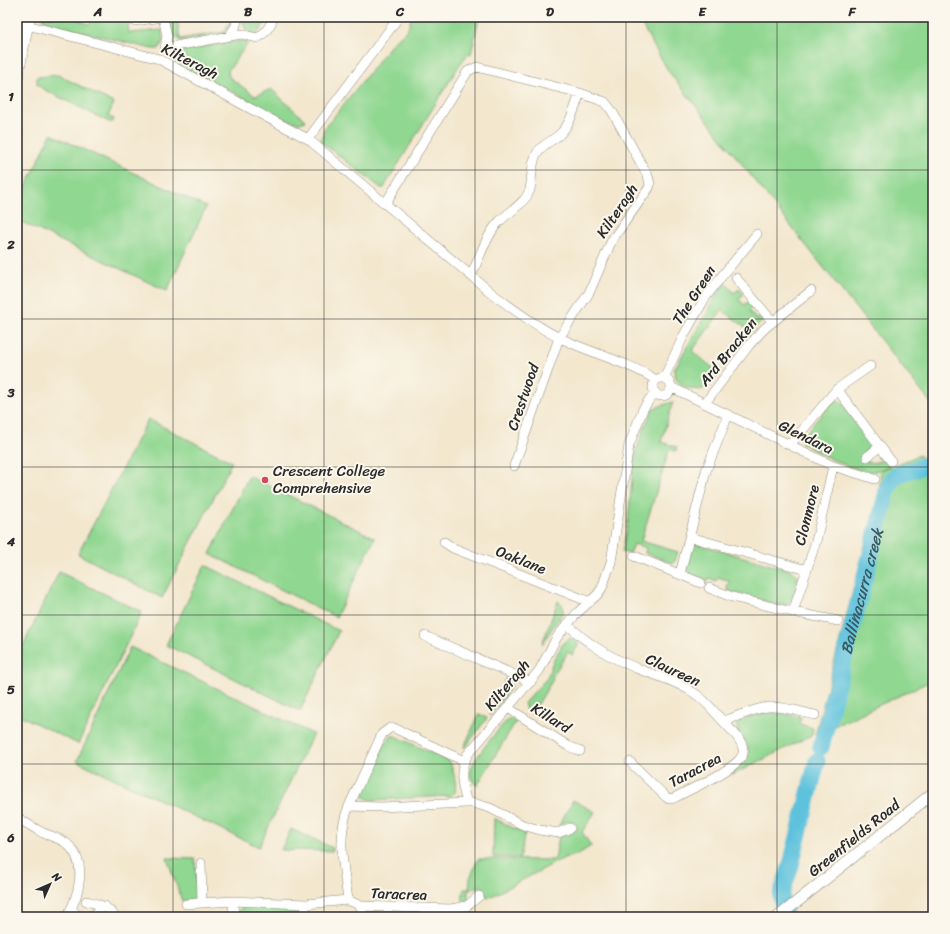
<svg xmlns="http://www.w3.org/2000/svg" width="950" height="934" font-family="Sriracha,sans-serif">
  <style>
    .green { fill: #90d791; stroke: #5e815e }
    .lines { fill: none; stroke-linecap: round; stroke-linejoin: round }
    .river { stroke: #5fc2dd; stroke-width: 17 }
    .minor-casing { stroke: #8f897c; stroke-width: 10 }
    .tertiary-casing { stroke: #8f897c; stroke-width: 12 }
    .secondary-casing { stroke: #8f897c; stroke-width: 14 }
    .minor { stroke: #fff; stroke-width: 9 }
    .tertiary { stroke: #fff; stroke-width: 11 }
    .secondary { stroke: #fff; stroke-width: 13 }
    .grid { fill: none; stroke: #2b2b2b; stroke-width: 1; stroke-opacity: 0.55 }
    .poi-dot { fill: #d1495b; stroke: #fbf7ec; stroke-width: 1.5 }
    .labels { text-anchor: middle; stroke-width: 4; stroke-linejoin: round; paint-order: stroke }
    .street-label { font-size: 15px; fill: #2b2b2b; stroke: #fbf7ec }
    .poi-label { font-size: 15px; fill: #2b2b2b; stroke: #fbf7ec; text-anchor: start }
    .water-label { font-size: 16px; font-style: italic; fill: #3b5860; stroke: #fbf7ec }
    .neatline { fill: none; stroke: #2b2b2b; stroke-width: 1.5 }
    .grid-label { font-size: 13px; text-anchor: middle; font-weight: bold; fill: #2b2b2b }
  </style>
  <rect width="100%" height="100%" fill="#fbf7ec"/>
  <filter id="ink" filterUnits="userSpaceOnUse"><feTurbulence type="fractalNoise" baseFrequency=".025" numOctaves="2"/><feDisplacementMap in="SourceGraphic" scale="8" xChannelSelector="R" yChannelSelector="G"/><feConvolveMatrix kernelMatrix="1 2 1 2 8 2 1 2 1" color-interpolation-filters="sRGB"/></filter>
  <filter id="wash" filterUnits="userSpaceOnUse"><feTurbulence type="fractalNoise" baseFrequency=".012" numOctaves="4" result="noise"/><feDisplacementMap in="SourceGraphic" scale="16" xChannelSelector="R" yChannelSelector="G"/><feGaussianBlur stdDeviation="0.9" result="paint"/><feColorMatrix in="noise" values="0 0 0 0 0 0 0 0 0 0 0 0 0 0 0 0 0 1.4 0 .05"/><feComposite in="paint" operator="in"/></filter>
  <g filter="url(#wash)">
    <rect width="100%" height="100%" fill="#f3e7ce"/>
    <!-- green -->
    <path class="green" d="M42 17H71L89 24 95 17H127L129 33 162 30 163 41 159 49H152L59 26 45 21Z
      M170 17H177L180 39 223 32 231 21V17H232C233 23 228 30 223 34L181 41 172 35Z
      M242 17H268V19L258 33 254 35C245 31 244 27 242 17Z
      M411 17H470L479 19 471 54H468L460 64 386 184 384 188H381L321 142 324 129 396 39C405 33 410 28 411 17Z
      M637 17H933V406L669 72Z
      M238 41H244L248 43 228 71 229 77 255 96 271 89 306 121 299 123 284 119 179 64 176 62 170 54 172 52Z
      M58 75 114 103 108 116 114 119 113 122H109L43 89 37 84V77Z
      M51 134 206 207 167 291 17 220V206Z
      M726 283 734 293 739 289 744 294 739 299 744 305 749 301 754 306 749 311 757 320 762 316 763 317V320L752 332 722 310 692 351 719 373C714 378 709 386 703 389 697 392 680 386 677 380 675 377 675 372 675 368L719 291Z
      M836 400 842 402 872 442 869 448 860 457C869 464 874 464 884 459L890 465C886 467 881 470 876 471 859 475 817 453 802 443L803 436 832 402Z
      M673 402 661 442 677 447 676 451 669 450 641 541 678 552 675 561 672 563 645 553 646 548 634 544 630 554 622 552 628 522 634 458 643 431 652 410 660 406Z
      M148 419 232 462 162 598 78 554Z
      M920 455 933 479V680L815 735 879 492 881 470Z
      M249 476 375 538 336 617 210 554Z
      M694 543 792 571 796 574C800 583 793 603 783 606L732 592 728 590 727 587 729 581 718 577 716 581 709 578 708 581 688 573 686 571 685 567 692 545Z
      M205 565 339 631 300 711 166 645Z
      M59 572 142 612 78 744 17 714V658Z
      M558 601C562 604 564 606 563 612L542 644Z
      M571 638 579 644 572 655 568 652 552 677 553 679 532 714 526 710 524 703 547 678 554 659 564 642 566 640Z
      M130 647 313 734 259 847 77 761Z
      M506 678 511 682V687L489 716Z
      M769 711 801 717 799 724 813 728 812 735 732 775 731 773C754 753 753 754 737 729V723L741 720Z
      M479 714 487 718 465 748 464 747Z
      M509 719H513L516 721 477 786C473 782 470 778 470 772 470 763 501 725 509 719Z
      M391 736H395L449 761C453 765 457 787 455 792 454 794 452 795 450 796L373 800 365 798 363 793 386 742Z
      M573 800 595 812 582 832 591 846 577 855 566 857 488 898 481 886 468 890V899L465 903C461 899 463 894 464 889H469L470 878 478 859 553 860 555 859 559 836C567 835 575 834 578 826L574 822 569 821 563 823 558 827Z
      M494 818 513 828 525 832 520 858 493 857Z
      M291 829 333 848V851L281 850Z
      M167 858 195 859 197 893C195 901 189 900 182 901Z
      M242 907 293 909C297 910 300 912 300 917H238L237 913Z
      M370 912 438 913V917H368V914Z"/>
    <g class="lines">
      <!-- river -->
      <g class="river">
        <path id="s1" d="M821 747 888 488 894 477 902 473 933 463"/>
        <path d="M785 917 781 895 791 865 817 761"/>
      </g>
    </g>
  </g>
  <g filter="url(#ink)">
    <g class="lines">
      <defs>
        <path id="minor" d="M163 17 167 36 165 48 241 34 257 38C264 35 272 24 273 17
          M134 21 163 17
          M27 25 159 59 253 110 308 139 494 295C515 310 535 326 558 337 590 353 626 361 656 380
          M229 36 236 26 237 17
          M308 139 396 21
          M385 204 468 71 477 67 580 93 605 102 612 111 648 176 650 184 649 188 612 240 589 293 559 338 514 466
          M471 276C479 259 486 236 498 223 509 211 524 205 530 190 532 179 531 163 537 153 542 144 553 141 560 134 571 123 575 107 580 93
          M736 278 772 321
          M653 387a9 9 0 1 1 18 0a9 9 0 1 1-18 0Z
          M664 378 684 335 705 298 722 276 757 234
          M671 387 833 466 875 479
          M837 389 891 461
          M705 403 750 344 765 328 811 291
          M790 445 837 389 870 366
          M867 457 880 446
          M690 537 807 570
          M444 542 453 548 590 602
          M634 556 701 583
          M680 574 706 471 728 415
          M709 588 732 597 793 612 838 621
          M793 612 816 541 833 466
          M567 624C589 645 608 656 636 668 657 676 679 682 697 695 707 702 715 713 723 721 738 717 754 708 769 707 784 706 801 712 815 715
          M425 636 531 682
          M508 708 568 746 580 751
          M630 762 666 797 669 799 674 798C692 788 726 774 739 760 742 757 744 753 743 749 742 739 730 729 723 721
          M467 803H473L490 808 523 825 540 830 558 833 570 828
          M349 806 382 734 390 728H394L464 761
          M17 817C25 823 34 828 43 833 51 836 59 838 66 843 89 862 79 895 67 917
          M201 863 202 902
          M348 900C344 869 336 836 349 806L381 807 467 803C462 786 458 770 468 754L539 671 557 637 577 613 597 595 602 588 611 562 629 445 643 409 649 400 656 393
          M86 901C98 904 108 906 115 917
          M233 901 234 917
          M186 904 233 901 306 904 348 900 361 906 451 909 467 906 479 896
          M361 906 363 917
          M71 910 81 917
          M91 917 105 906
          M305 917 306 904"/>
        <path id="tertiary" d="M778 917 933 793"/>
        <path id="secondary" d="M17 74 28 17"/>
      </defs>
      <!-- minor casing -->
      <use href="#minor" class="minor-casing"/>
      <!-- tertiary casing -->
      <use href="#tertiary" class="tertiary-casing"/>
      <!-- secondary casing -->
      <use href="#secondary" class="secondary-casing"/>
      <!-- minor -->
      <use href="#minor" class="minor"/>
      <!-- tertiary -->
      <use href="#tertiary" class="tertiary"/>
      <!-- secondary -->
      <use href="#secondary" class="secondary"/>
    </g>
  </g>
  <!-- grid -->
  <path class="grid" d="M173 17V917M324 17V917M475 17V917M626 17V917M777 17V917M17 170H933M17 319H933M17 467H933M17 615H933M17 764H933"/>
  <!-- markers -->
  <circle class="poi-dot" cx="265" cy="480" r="4"/>
  <g class="labels">
    <!-- street labels -->
    <g class="street-label">
      <text transform="translate(190 61) rotate(27)" y="5">Kilteragh</text>
      <text transform="translate(617 211) rotate(-56)" y="5">Kilteragh</text>
      <text transform="translate(694 295) rotate(-57)" y="5">The Green</text>
      <text transform="translate(728 352) rotate(-51)" y="5">Ard Bracken</text>
      <text transform="translate(523 397) rotate(-71)" y="5">Crestwood</text>
      <text transform="translate(806 437) rotate(26)" y="5">Glendara</text>
      <text transform="translate(807 515) rotate(-76)" y="5">Clonmore</text>
      <text transform="translate(521 560) rotate(22)" y="5">Oaklane</text>
      <text transform="translate(673 670) rotate(25)" y="5">Claureen</text>
      <text transform="translate(507 685) rotate(-50)" y="5">Kilteragh</text>
      <text transform="translate(551 718) rotate(32)" y="5">Killard</text>
      <text transform="translate(695 770) rotate(-28)" y="5">Taracrea</text>
      <text transform="translate(854 838) rotate(-39)" y="5">Greenfields Road</text>
      <text transform="translate(399 894) rotate(2)" y="5">Taracrea</text>
    </g>
    <!-- poi labels -->
    <g class="poi-label">
      <text x="273" y="476">Crescent College<tspan x="273" dy="17">Comprehensive</tspan></text>
    </g>
    <!-- water labels -->
    <g class="water-label">
      <text dy="6" stroke="none"><textPath href="#s1" startOffset="161">Ballinacurra creek</textPath></text>
    </g>
  </g>
  <!-- margin -->
  <rect width="950" height="934" fill="none" stroke="#fbf7ec" stroke-width="44"/>
  <!-- north arrow -->
  <g transform="translate(50 884) rotate(45)" stroke="#fbf7ec" stroke-width="3" paint-order="stroke">
  <path d="M0-3L7 15L0 10L-7 15Z" fill="#2b2b2b"/>
  <text y="-6" font-size="11" font-weight="bold" text-anchor="middle" fill="#2b2b2b">N</text>
  </g>
  <rect x="22" y="22" width="906" height="890" class="neatline"/>
  <g class="grid-label">
    <text x="98" y="16">A</text>
    <text x="248" y="16">B</text>
    <text x="400" y="16">C</text>
    <text x="550" y="16">D</text>
    <text x="702" y="16">E</text>
    <text x="852" y="16">F</text>
    <text x="11" y="101">1</text>
    <text x="11" y="249">2</text>
    <text x="11" y="397">3</text>
    <text x="11" y="546">4</text>
    <text x="11" y="694">5</text>
    <text x="11" y="842">6</text>
  </g>
</svg>
